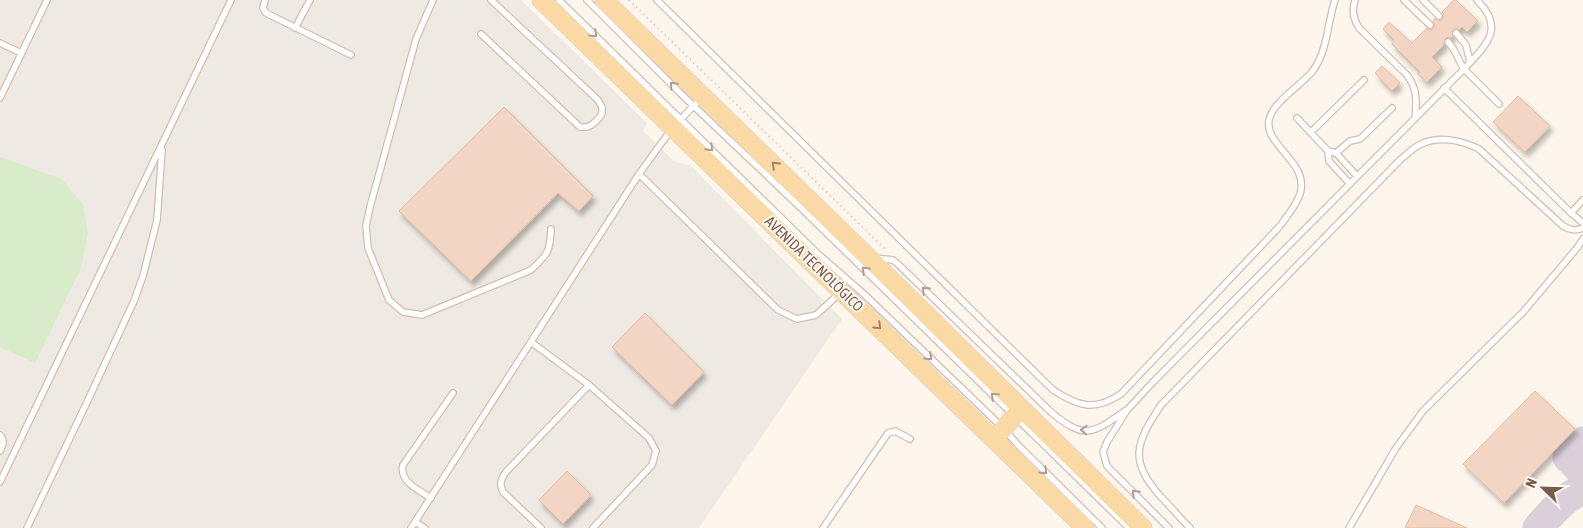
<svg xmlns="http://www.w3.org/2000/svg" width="1583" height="528" font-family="'Asap Condensed',sans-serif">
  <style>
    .industrial { fill: #efe9e4 }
    .green { fill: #d8ecc9 }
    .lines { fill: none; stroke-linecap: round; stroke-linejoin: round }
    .taxiway { stroke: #dbcfda; stroke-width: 31 }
    .building { fill: #f3d5c3; stroke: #e6bba3; filter: url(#shadow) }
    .service-casing { stroke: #d1beb0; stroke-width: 8 }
    .primary-casing { stroke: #dad1cd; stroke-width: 19 }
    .path { stroke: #d9b8a5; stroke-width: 2; stroke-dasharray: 1 4; stroke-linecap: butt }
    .service { stroke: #fff; stroke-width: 5.5 }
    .primary { stroke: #fbd9a5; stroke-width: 18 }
    .oneway { stroke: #af9d94 }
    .oneway2 { stroke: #a18267 }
    .labels { text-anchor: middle; stroke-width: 4; stroke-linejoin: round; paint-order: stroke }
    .street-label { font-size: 15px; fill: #7a5c4d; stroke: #fffaf3 }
  </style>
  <defs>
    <filter id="shadow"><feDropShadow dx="3" dy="5" stdDeviation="2.5" flood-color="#0004"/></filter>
  </defs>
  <rect width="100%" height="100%" fill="#fdf6ec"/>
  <!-- industrial -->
  <path class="industrial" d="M0 0H521L647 123 643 131 675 162 690 165 842 319 699 528H0Z"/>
  <!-- green -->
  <path class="green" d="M0 157 62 179 83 205 88 233 81 268 35 363 0 347Z"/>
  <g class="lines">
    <!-- taxiway -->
    <path class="taxiway" d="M1583 442 1568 457 1583 472
      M1538 528C1551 514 1564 496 1583 490"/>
  </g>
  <!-- building -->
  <path class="building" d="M1454 0H1456L1478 21 1467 32 1462 27 1459 30 1455 29 1452 31 1453 37 1451 38 1448 37 1445 39 1444 45 1432 57 1442 67 1427 82 1418 74 1420 72 1392 44 1394 40 1383 29 1389 22 1412 43 1427 28 1429 30 1433 29 1435 26 1433 21 1435 19 1440 21 1443 19 1444 15 1442 12Z
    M1382 66 1400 83 1392 91 1375 73Z
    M1518 96 1550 126 1525 152 1493 122Z
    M504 107 593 196 579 211 558 193 471 281 399 211Z
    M645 313 704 372 672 405 612 347Z
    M1535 391 1575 429 1504 503 1463 464Z
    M567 471 591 495 563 524 539 500Z
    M1416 505 1467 528H1405Z"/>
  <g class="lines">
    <defs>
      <path id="service" d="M265 0 263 8 266 13 351 55
        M433 0 416 39 370 207 366 226 368 248 389 300 403 312 422 315 531 270C548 254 550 252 551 229
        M559 0 817 253 865 295 1003 428 1018 445 1102 528
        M587 0 681 94 799 206 1129 528
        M657 0 1053 390C1078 406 1094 412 1121 394L1280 226C1287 216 1296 206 1300 194 1310 162 1264 146 1269 120 1273 102 1300 86 1312 72 1328 51 1327 24 1335 0
        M1355 0C1352 11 1353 18 1359 28L1407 75C1417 88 1417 101 1415 118
        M1404 0 1430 25
        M1423 0 1439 16
        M295 28 310 0
        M1456 33 1466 45 1470 62
        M481 34 580 127C590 129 596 122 602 114V107L598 100 491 0
        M1448 42C1456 50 1458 60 1464 69L1499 104
        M0 43 21 53
        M1444 88 1571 213 1583 223
        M0 98 47 0
        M1297 118 1328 151 1336 153 1357 176
        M679 121 702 97
        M1311 132 1364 80
        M1328 151 1329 161 1350 184
        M1336 153 1350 141 1360 139 1392 108
        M639 174 778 310 797 319 816 315 840 293
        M1571 213 1583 200
        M875 258 893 260 899 265 1052 413C1085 440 1092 434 1125 411
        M531 342 589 385 505 473C501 480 499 484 503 492L541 528
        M589 385 649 438 656 451 652 465 593 528
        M0 435C5 440 3 445 0 451
        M0 482 231 0
        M431 498C419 490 399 482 403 465L453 393
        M415 522 425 528
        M27 528 88 400 134 301 143 276 157 220 162 150
        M411 528 639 174 671 130
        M823 528 888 433 895 431 910 439
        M1169 528 1107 466 1103 452 1107 442 1127 410 1154 381 1464 69C1486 45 1506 29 1477 0
        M1190 528C1180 518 1171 507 1161 497 1128 460 1136 443 1161 405L1400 160C1406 155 1412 149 1419 145 1438 135 1461 140 1479 149L1563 226C1570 230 1575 231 1583 228
        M1349 528 1396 448 1423 411 1524 311 1577 248 1583 239"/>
      <path id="primary" d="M541 0 1085 528
        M604 0 868 257 1143 528
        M994 439 1021 409"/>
    </defs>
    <!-- service casing -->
    <use href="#service" class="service-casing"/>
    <!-- primary casing -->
    <use href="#primary" class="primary-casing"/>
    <!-- path -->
    <path class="path" d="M629 0 886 250"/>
    <!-- service -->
    <use href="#service" class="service"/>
    <!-- primary -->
    <use href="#primary" class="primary"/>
  </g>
  <!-- one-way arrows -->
  <defs><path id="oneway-chevron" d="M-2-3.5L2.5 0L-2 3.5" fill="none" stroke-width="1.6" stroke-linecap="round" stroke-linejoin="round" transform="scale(1.25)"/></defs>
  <g class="oneway">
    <use href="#oneway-chevron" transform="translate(594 34) rotate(44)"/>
    <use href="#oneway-chevron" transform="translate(673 85) rotate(-133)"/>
    <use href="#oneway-chevron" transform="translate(710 148) rotate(45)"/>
    <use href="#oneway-chevron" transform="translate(865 270) rotate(-136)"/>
    <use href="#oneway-chevron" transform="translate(925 290) rotate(-136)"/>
    <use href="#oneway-chevron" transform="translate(929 357) rotate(44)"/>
    <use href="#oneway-chevron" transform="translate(994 396) rotate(-136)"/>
    <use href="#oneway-chevron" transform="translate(1084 430) rotate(-178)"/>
    <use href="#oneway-chevron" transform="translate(1044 471) rotate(44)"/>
    <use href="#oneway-chevron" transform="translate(1135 493) rotate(-135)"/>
  </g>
  <g class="oneway2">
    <use href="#oneway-chevron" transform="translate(775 165) rotate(-136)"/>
    <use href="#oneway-chevron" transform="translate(878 326) rotate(44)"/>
  </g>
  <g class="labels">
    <!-- street labels -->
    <g class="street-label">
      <text transform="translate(814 264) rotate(44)" y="5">AVENIDA TECNOLÓGICO</text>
    </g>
  </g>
  <!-- north arrow -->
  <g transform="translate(1543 488) rotate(293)" stroke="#fffaf3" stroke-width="4" paint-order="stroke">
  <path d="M0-4L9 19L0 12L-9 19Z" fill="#7a5c4d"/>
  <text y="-8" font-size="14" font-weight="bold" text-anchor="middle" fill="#7a5c4d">N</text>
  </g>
</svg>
